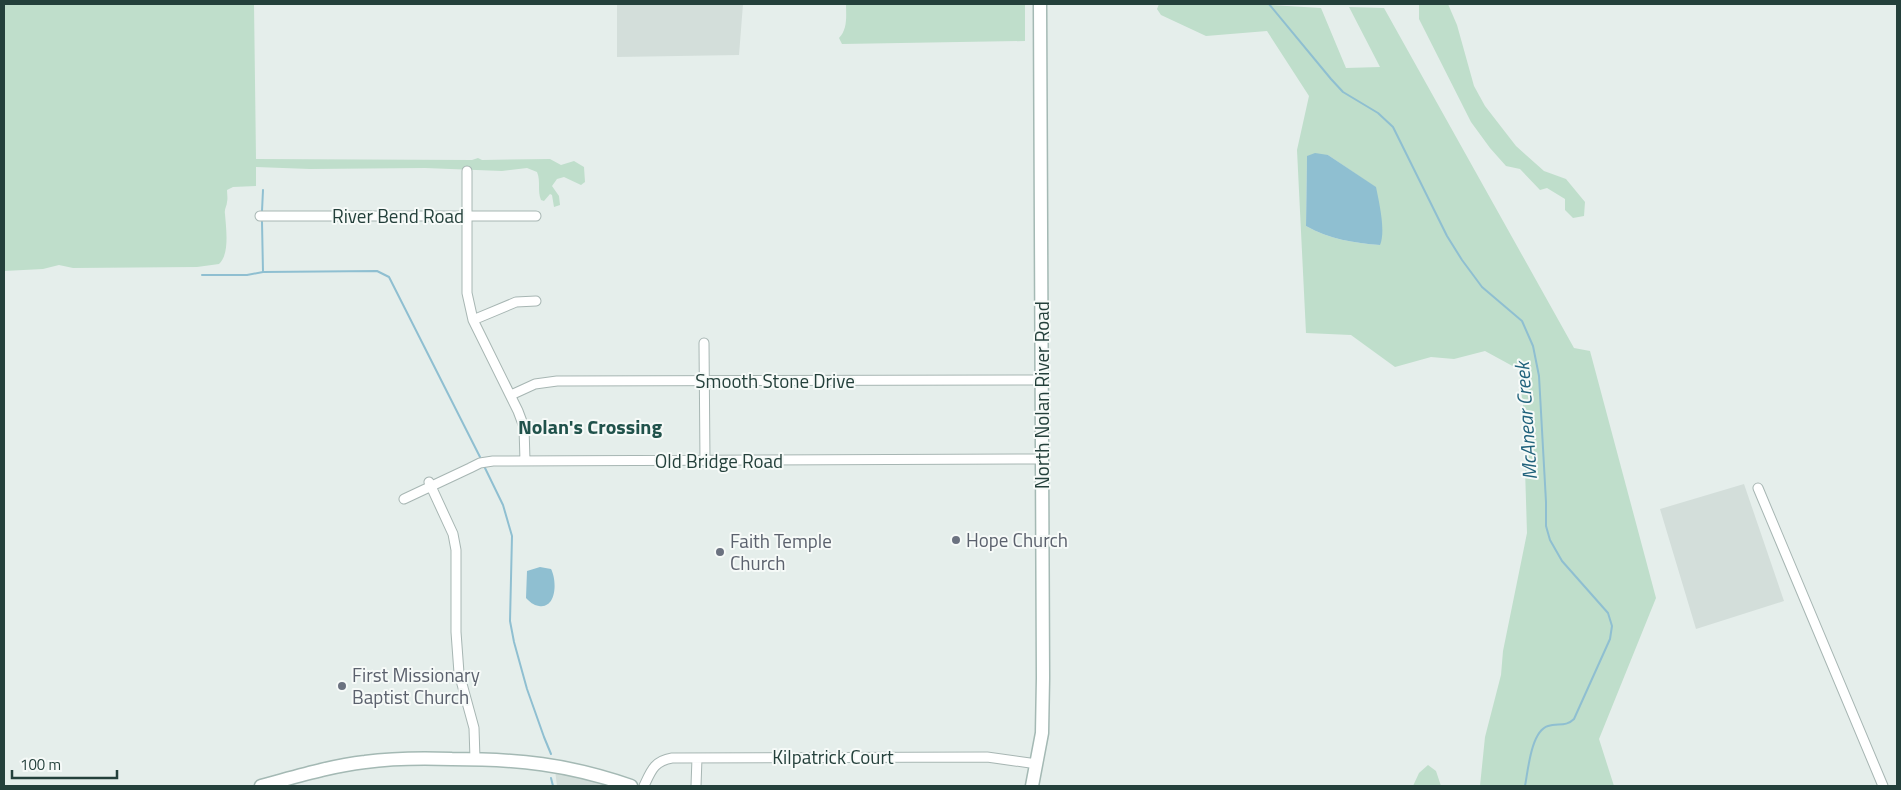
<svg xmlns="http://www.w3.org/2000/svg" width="1901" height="790" font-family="'Titillium Web',sans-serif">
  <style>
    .built { fill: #d3deda }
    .green { fill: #bfdecb; fill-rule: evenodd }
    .water { fill: #8fbfd1 }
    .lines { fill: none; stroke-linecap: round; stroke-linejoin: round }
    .stream { stroke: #8fbfd1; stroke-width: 2 }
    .street-casing { stroke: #a7b6b3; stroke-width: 11 }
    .secondary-casing { stroke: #a4b9b4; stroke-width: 15 }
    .street { stroke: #fff; stroke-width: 9 }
    .secondary { stroke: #fff; stroke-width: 12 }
    .worship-dot { fill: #6b7280; stroke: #f6faf8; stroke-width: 2 }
    .labels { text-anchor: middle; stroke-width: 4; stroke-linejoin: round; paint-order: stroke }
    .street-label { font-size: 19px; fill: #24403b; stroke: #f6faf8 }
    .worship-label { font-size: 19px; fill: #5b616d; stroke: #f6faf8; text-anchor: start }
    .water-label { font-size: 20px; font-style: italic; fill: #1f617b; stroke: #f6faf8 }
    .neighbourhood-label { font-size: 20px; font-weight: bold; fill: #20524b; stroke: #f6faf8 }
  </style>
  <rect width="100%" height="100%" fill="#e5eeeb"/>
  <!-- built -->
  <path class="built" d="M617 4H743L739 55 617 57Z
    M1744 484 1784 601 1696 629 1660 509Z
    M555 770 615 786H557Z"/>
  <!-- green -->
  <path class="green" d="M4 4H254L256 159 472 160 478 158 482 160 550 159 561 165 574 161 584 167 585 182 581 185 564 177 557 179 552 186 559 196 560 205 554 207 552 195 550 194 544 201 541 200C537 191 541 181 537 172L527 168 502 171 425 168 310 169 256 167V186L233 187 227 190C227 194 228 198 227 202 227 206 224 209 225 214 226 228 230 254 219 264L197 267 73 268 59 265 43 269 4 271Z
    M846 4H1025V41L842 44 839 38C848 29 846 15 846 4Z
    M1159 4H1253L1321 8 1346 68 1380 67 1349 7 1384 8 1574 348 1590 351 1656 598 1599 739 1614 786H1480L1485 737 1501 675 1503 651 1527 533 1523 404 1518 369 1485 351 1454 359 1431 357 1395 367 1351 335 1306 333 1297 150 1309 96 1267 31 1206 36 1161 15 1157 9ZM1328 155 1375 187 1380 245C1354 243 1329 239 1306 226L1307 156Z
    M1419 4H1448L1457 25 1474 86 1485 106 1516 146 1544 171 1566 179 1585 202 1584 216 1573 218 1565 210V199L1547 188 1540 190 1520 169 1506 166 1490 148 1471 122 1419 19Z
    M1428 765 1436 771 1441 786H1413L1419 773Z"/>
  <!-- water -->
  <path class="water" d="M1315 153 1328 155 1376 187C1379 202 1386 231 1380 245 1354 243 1329 239 1306 226L1307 156Z
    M540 567 551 569C557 580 557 609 539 606 533 605 530 602 526 598L527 571Z"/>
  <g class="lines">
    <!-- stream -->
    <path class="stream" d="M1269 4 1331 79 1343 92 1378 113 1393 127 1447 236 1462 260 1482 287 1522 321 1533 346 1539 376 1546 502V526L1550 540 1562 561 1608 613 1612 626 1610 639 1574 719C1566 727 1558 723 1548 726 1531 731 1528 771 1525 786
      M262 211 263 190
      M262 222 263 272 377 271 389 277 480 457
      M202 275H247L263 272
      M485 468 503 505 512 536 510 621 514 642 527 689 544 737 551 754
      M551 778 553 786"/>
    <defs>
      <path id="street" d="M467 171V293L473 320 518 411 524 427 525 461
        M260 216H536
        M473 320 516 302 536 301
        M704 343 705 461
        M511 395 535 384 557 381 1042 380
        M429 482 453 534 456 550V632L459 673 474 728 475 759
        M1758 488 1883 786
        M404 499 470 468 480 463 493 461 1042 459
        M644 786C651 771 654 761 672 758L987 757 1037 764
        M696 786 697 758"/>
      <path id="secondary" d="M261 786C295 777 330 766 365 762 394 758 423 758 452 759 517 759 568 764 631 786
        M1032 786 1042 733 1043 678 1040 4"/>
    </defs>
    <!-- street casing -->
    <use href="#street" class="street-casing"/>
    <!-- secondary casing -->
    <use href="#secondary" class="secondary-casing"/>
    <!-- street -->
    <use href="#street" class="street"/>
    <!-- secondary -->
    <use href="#secondary" class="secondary"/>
  </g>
  <!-- markers -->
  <g class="worship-dot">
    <circle cx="956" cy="540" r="5"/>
    <circle cx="720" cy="552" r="5"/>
    <circle cx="342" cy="686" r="5"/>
  </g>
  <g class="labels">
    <!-- street labels -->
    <g class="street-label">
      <text x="398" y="223">River Bend Road</text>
      <text x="775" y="388">Smooth Stone Drive</text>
      <text transform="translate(1042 395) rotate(-90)" y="7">North Nolan River Road</text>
      <text x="719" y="468">Old Bridge Road</text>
      <text x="833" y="764">Kilpatrick Court</text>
    </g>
    <!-- worship labels -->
    <g class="worship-label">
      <text x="966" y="547">Hope Church</text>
      <text x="730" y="548">Faith Temple<tspan x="730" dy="22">Church</tspan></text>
      <text x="352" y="682">First Missionary<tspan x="352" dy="22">Baptist Church</tspan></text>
    </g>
    <!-- water labels -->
    <g class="water-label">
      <text transform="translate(1526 421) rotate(-94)" y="7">McAnear Creek</text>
    </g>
    <!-- neighbourhood labels -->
    <g class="neighbourhood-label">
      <text x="590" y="434">Nolan's Crossing</text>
    </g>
  </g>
  <!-- border -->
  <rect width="1901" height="790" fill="none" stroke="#24403b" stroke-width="10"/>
  <!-- scale -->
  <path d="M12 770v8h105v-8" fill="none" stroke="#24403b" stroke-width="2.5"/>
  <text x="20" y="770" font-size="15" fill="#24403b" stroke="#f6faf8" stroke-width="4" paint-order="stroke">100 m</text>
</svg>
